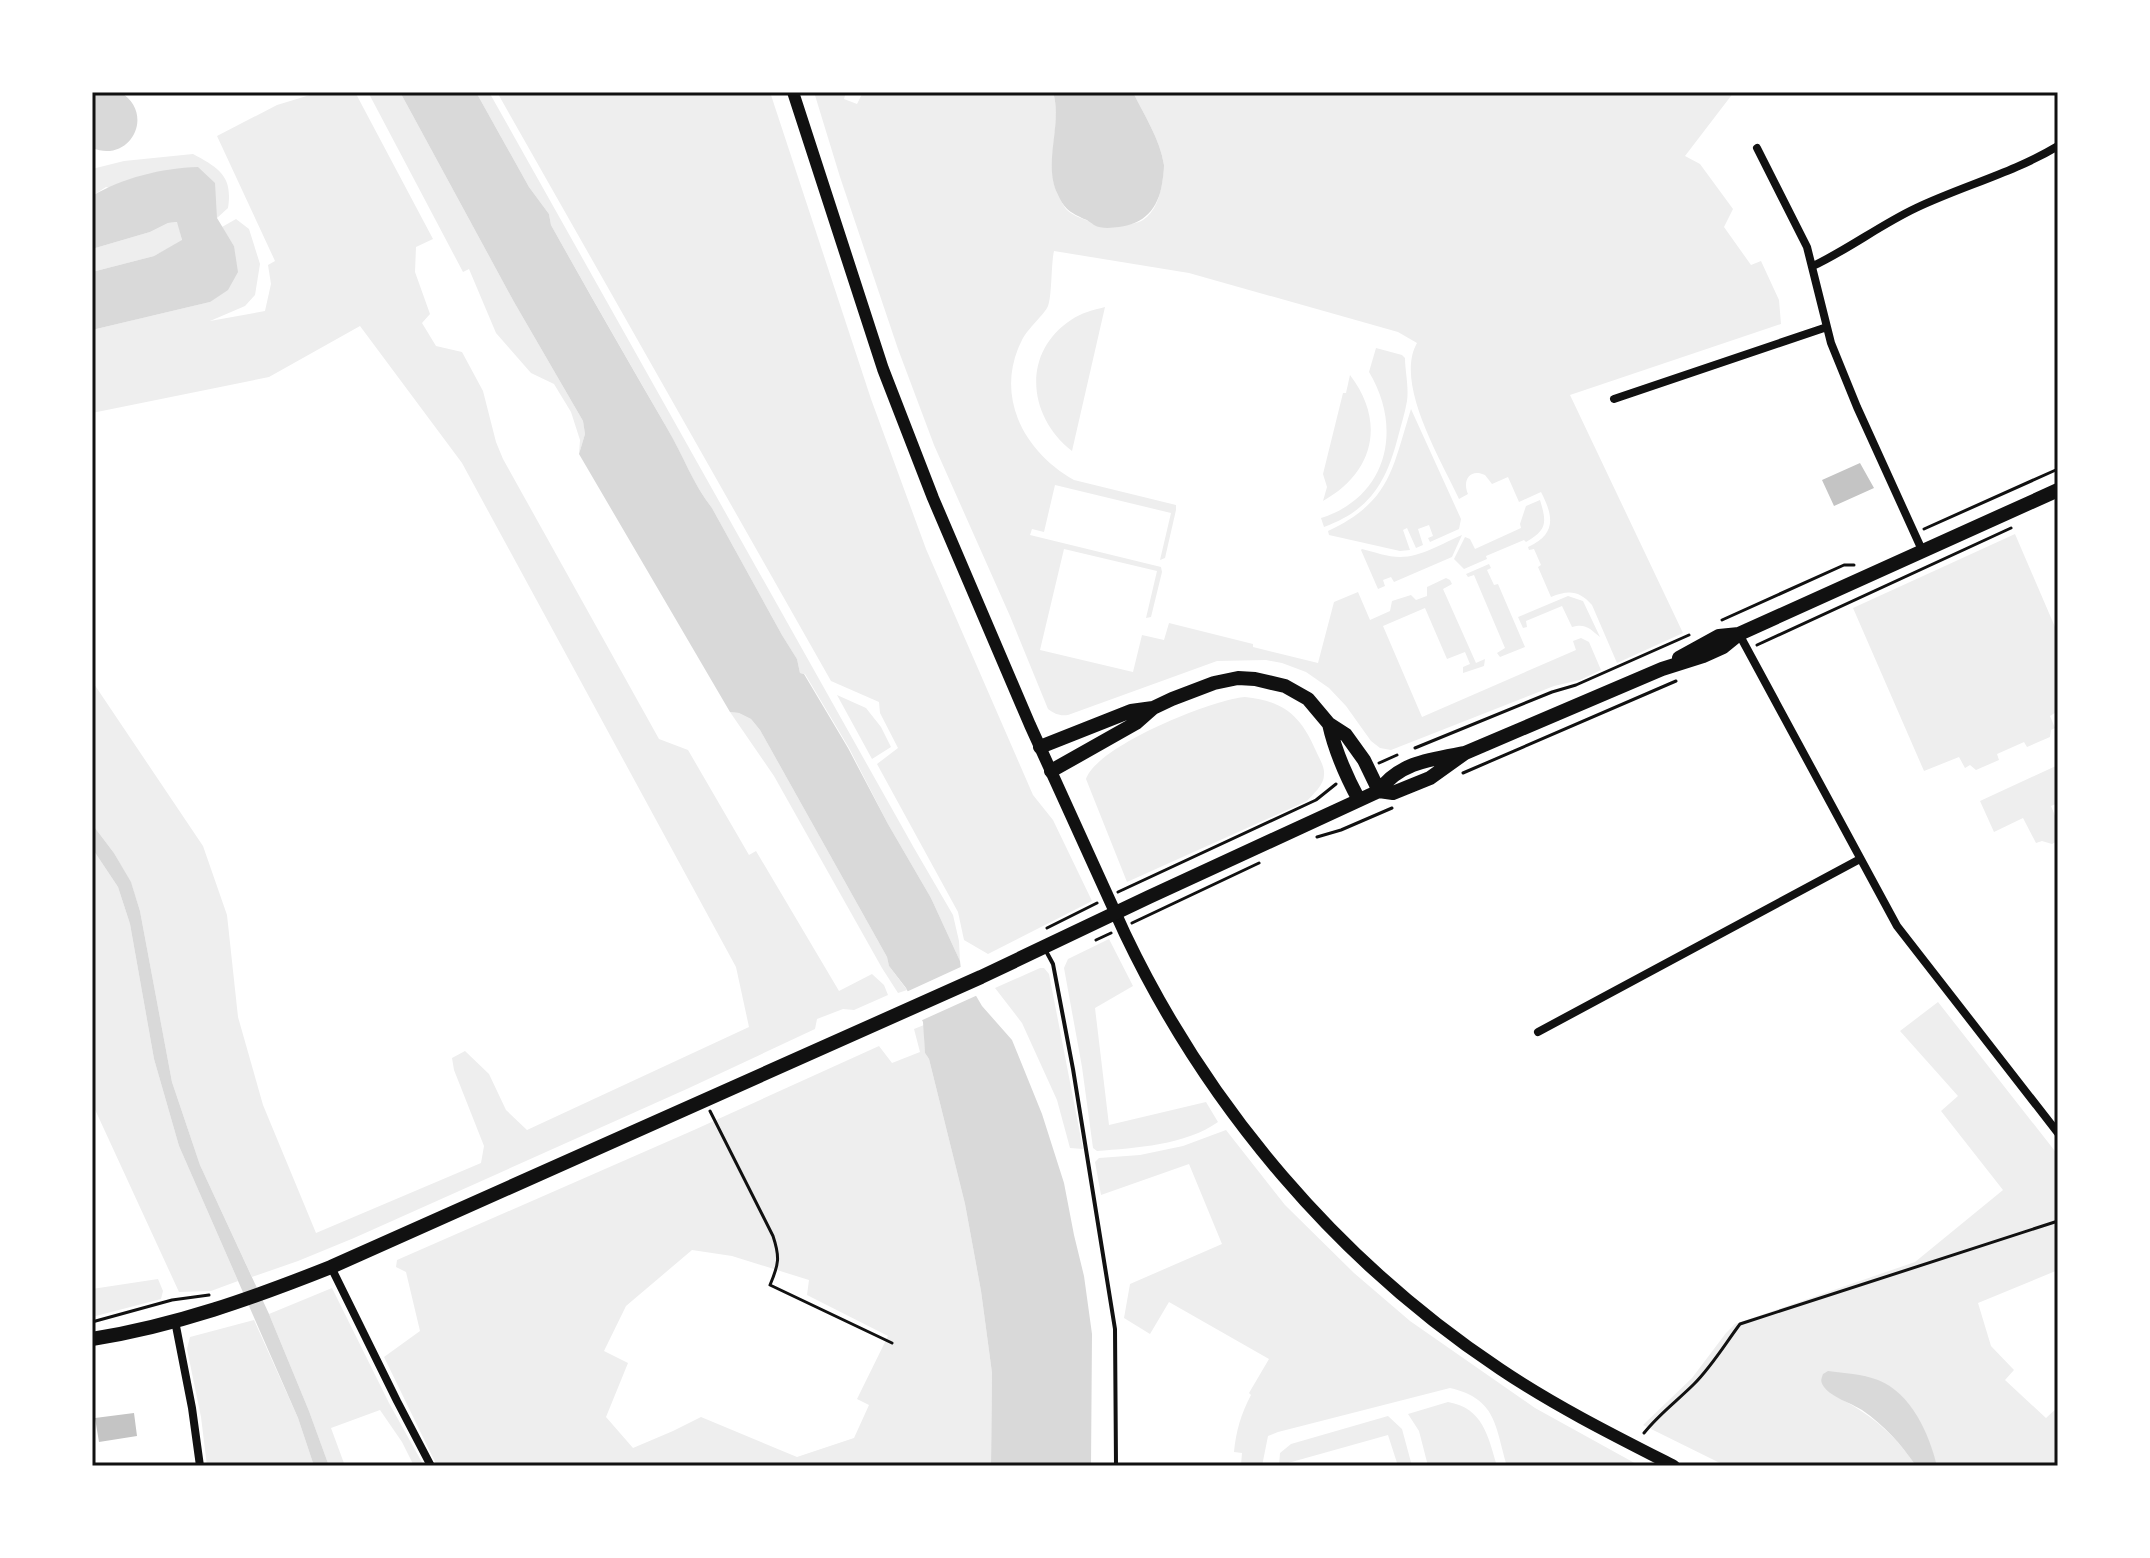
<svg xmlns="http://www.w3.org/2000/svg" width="2150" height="1558" font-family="Mulish,sans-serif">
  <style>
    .green { fill: #eee; fill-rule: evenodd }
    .water { fill: #d9d9d9 }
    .pier { fill: #fff }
    .building { fill: #c4c4c4 }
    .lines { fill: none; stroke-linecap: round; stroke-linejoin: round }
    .path { stroke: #111; stroke-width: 3 }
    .service { stroke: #111; stroke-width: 4 }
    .minor { stroke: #111; stroke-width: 8 }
    .secondary { stroke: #111; stroke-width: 12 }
    .primary { stroke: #111; stroke-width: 14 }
    .neatline { fill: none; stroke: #111; stroke-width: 3 }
  </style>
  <rect width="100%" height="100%" fill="#fff"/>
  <!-- green -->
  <path class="green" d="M320 92H355L433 239 416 247 415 272 430 314 422 323 436 346 462 352 483 391 496 442 503 459 659 739 688 750 749 855 756 851 839 991 872 974 884 985 888 995 854 1010 843 1009 817 1019 815 1029 689 1088 354 1238 298 1261 252 1277 200 1165 172 1082 140 911 131 883 114 853 92 824V681L203 846 227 915 238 1017 263 1105 316 1233 481 1163 484 1146 454 1070 452 1058 465 1051 489 1074 506 1110 527 1130 749 1027 736 967 462 463 360 326 269 377 92 413V330L210 302 234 246 222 227 236 219 249 229 260 264 255 295 245 306 210 321 265 311 271 284 268 265 275 261 217 136 277 105Z
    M368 92H400L514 302 583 421 585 434 579 454 580 440 571 412 554 384 531 373 496 333 469 269 463 272Z
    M476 92H489L914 848 953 915 959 941 960 961 931 898 888 824 849 748 805 674 800 673 797 659 782 635 712 508C693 484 682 454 667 428 628 360 589 293 551 225L549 214 529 187Z
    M497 92H770L871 399 926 549 1033 795 1053 820 1092 901 988 954 964 940 958 912 877 764 898 748 880 713 879 702 831 681Z
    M814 92H846L844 99 857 104 863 92H1053C1063 125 1043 162 1058 195 1060 199 1064 207 1067 210 1082 224 1126 230 1143 220 1155 212 1160 197 1162 183 1163 177 1164 171 1164 165 1160 139 1144 115 1133 92H1734L1685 156 1700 164 1733 209 1724 227 1751 265 1761 261 1779 300 1781 324 1570 395 1683 633 1617 663 1592 605C1579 590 1568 590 1551 597L1538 567 1541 565 1534 549 1529 550 1528 547C1556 534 1554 517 1541 492L1519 502 1508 477 1492 484 1485 475C1470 468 1462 480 1468 494L1459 499C1441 460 1394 383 1417 343L1398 332 1189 273 1054 251C1051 264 1052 296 1048 306 1045 314 1028 328 1022 340 994 395 1023 451 1074 480L1176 505V510L1165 558 1160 560 1171 513 1055 485 1044 532 1032 529 1030 535 1161 567 1162 572 1151 617 1146 618 1157 571 1064 549 1040 650 1133 672 1142 635 1164 640 1169 623 1253 644V647L1318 663 1334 602 1358 592 1370 620 1390 611 1392 601 1411 595 1416 600 1427 596V587L1446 578 1450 580 1452 584 1443 589 1476 663 1485 659 1484 666 1463 673V667L1470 664 1465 652 1447 659 1425 608 1383 626 1422 717 1576 650 1573 641 1581 638 1589 642 1601 670 1580 680 1554 686 1391 750 1380 748 1371 741 1346 706 1329 688 1306 672 1282 663 1266 660 1217 661 1068 715C1059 716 1055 714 1048 709L1010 616 934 445 898 349 840 177Z
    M193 154C219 168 233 176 228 208L217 218 106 187 92 196V169L124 161Z
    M178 222 182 241 154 256 92 272V249L150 232 168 223Z
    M1105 307 1072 451C1028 417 1021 353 1071 320 1081 313 1093 310 1105 307Z
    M1376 348 1402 355 1405 358C1405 371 1409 387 1407 401 1405 413 1401 425 1398 437 1386 483 1370 510 1324 527L1321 518C1388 497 1403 428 1369 372Z
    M1350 375C1386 422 1374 473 1323 501L1327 487 1323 474 1343 393H1346Z
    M1411 409 1461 519 1459 529 1430 542 1428 538 1433 536 1429 525 1418 529 1423 545 1416 548 1407 528 1403 530 1410 550 1400 551 1329 535 1328 531C1390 502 1392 470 1411 409Z
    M1540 500C1547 523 1547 530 1526 542L1524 540 1486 556 1487 559 1464 569 1454 559 1465 537 1470 539 1475 549 1521 528 1520 524 1526 506Z
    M2015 534 2058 634V711L2050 716 2055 728 2051 730 2050 737 2027 747 2024 742 1997 754 1999 760 1976 770 1970 765 1965 768 1959 757 1924 771 1853 608Z
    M1462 535 1452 557 1394 582 1391 577 1383 580 1385 586 1378 589 1361 550 1362 549C1374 552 1388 557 1400 557 1421 557 1443 543 1462 535Z
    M1489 564 1491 568 1487 570 1494 585 1498 584 1525 647 1500 657 1497 653 1505 648 1474 575 1468 577 1466 574Z
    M1568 596 1583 601 1600 637C1590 629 1586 623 1572 627L1562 606 1526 621 1527 627 1523 628 1518 617Z
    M837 695 866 708 881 727 891 747 872 759Z
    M1245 697C1284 701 1301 716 1316 751 1319 758 1325 767 1324 775 1324 785 1313 794 1307 801L1127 882 1086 779C1097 746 1211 700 1245 697Z
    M730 712 739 713 751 719 760 730 887 957 889 966 907 990 898 993 882 968 774 776Z
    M2058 765V803L2051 806 2058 823 2057 841 2052 844 2042 841 2036 843 2023 818 1994 832 1980 801Z
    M92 848 118 887 130 924 154 1059 179 1146 238 1281 211 1291 179 1292 92 1103Z
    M1109 939 1133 986 1095 1008 1109 1125 1206 1102 1218 1122C1186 1145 1135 1148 1097 1151L1093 1148 1082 1067 1064 968 1068 959Z
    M1040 968H1044L1049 974 1083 1149 1070 1148 1057 1100 1022 1023 995 988Z
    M1938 1002 2058 1155V1270L1978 1303 1991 1346 2014 1370 2005 1380 2046 1418 2058 1407V1466H1937L1928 1439 1841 1399C1873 1416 1896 1436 1916 1466H1726L1643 1425 1692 1378 1726 1333 1735 1324 1915 1262 2003 1190 1941 1111 1958 1096 1900 1031Z
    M924 1025 925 1053 929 1059 965 1204 981 1291 992 1373 991 1466H437L384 1357 420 1331 406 1272 396 1267 397 1260 694 1130 879 1046 892 1063 920 1052 914 1029ZM692 1250 732 1256 809 1280 807 1295 888 1336 857 1399 869 1405 854 1438 797 1457 701 1417 673 1431 633 1448 606 1417 628 1363 604 1351 626 1306Z
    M1226 1130 1285 1205 1354 1273 1410 1321 1535 1408 1640 1466H1507C1495 1426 1497 1399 1450 1388L1278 1432 1268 1436 1262 1466H1233L1241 1465 1242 1453 1234 1452C1236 1431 1241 1414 1251 1395L1249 1393 1269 1359 1169 1302 1150 1334 1124 1318 1130 1284 1222 1244 1189 1164 1101 1195 1095 1162 1099 1158 1140 1155 1183 1146Z
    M158 1279 163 1291 161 1299 92 1317V1289Z
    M332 1288 389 1403 424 1466H414L402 1442 380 1410 331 1428 345 1466H329L309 1411 269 1314Z
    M254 1320 298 1418 314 1466H207L201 1417 187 1349 190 1337Z
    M1448 1402C1483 1408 1488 1436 1497 1466H1428L1419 1431 1408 1414Z
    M1388 1416 1402 1429 1412 1466H1398L1388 1435 1288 1463 1289 1466H1279L1280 1453 1291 1444Z"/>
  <!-- water -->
  <path class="water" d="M120 92C156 113 131 164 92 148V93Z
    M400 92H476L529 187 549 214 551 225C589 293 628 361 667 428 683 455 693 484 712 508L782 635 797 659 800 673 804 674 848 748 888 824 931 898 960 961 961 970 982 1006 1012 1040 1042 1114 1064 1183 1074 1235 1084 1276 1092 1334 1091 1466H991L992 1373 981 1291 965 1204 929 1059 925 1053 923 1022 906 988 889 966 887 957 760 730 751 719 739 713 730 712 579 454 585 434 583 421 514 302Z
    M1053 92H1133C1144 115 1160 139 1164 165 1164 171 1163 178 1162 184 1158 209 1144 224 1119 227 1111 228 1101 229 1094 225 1091 223 1088 220 1084 219 1070 212 1065 210 1058 195 1042 163 1063 125 1053 92Z
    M198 167 215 183 217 218 234 246 238 272 228 290 210 302 92 330V272L154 256 182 240 177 222 168 223 150 232 92 249V196C122 178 162 168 198 167Z
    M92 824 114 853 131 882 140 911 172 1082 200 1165 269 1314 309 1411 329 1466H314L298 1418 179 1146 154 1059 130 924 118 887 92 848Z
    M1828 1371C1844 1373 1862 1374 1878 1380 1911 1393 1929 1433 1937 1466H1916C1901 1444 1885 1426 1862 1410 1851 1403 1831 1397 1824 1387 1820 1381 1821 1380 1823 1374Z"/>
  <!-- pier -->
  <path class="pier" d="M965 965V968L980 994 918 1022 904 993Z"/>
  <!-- building -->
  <path class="building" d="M1860 463 1874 488 1834 506 1822 480Z
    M134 1413 137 1436 99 1442 95 1418Z"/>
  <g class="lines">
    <!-- path -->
    <path class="path" d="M1924 529 2058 469
      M1722 620 1844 565H1854
      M1757 645 2011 528
      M1415 748 1552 692 1576 685 1689 635
      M1379 763 1397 755
      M1463 773 1676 681
      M1317 837 1341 830 1392 808
      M1118 892 1316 800 1336 784
      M1132 923 1259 863
      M1047 928 1097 903
      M1096 940 1111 933
      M710 1111 773 1236C780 1257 779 1264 770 1285L892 1343
      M92 1322 172 1300 209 1295
      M1644 1433C1659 1414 1677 1401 1694 1384 1712 1366 1725 1344 1740 1324L2058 1221"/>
    <!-- service -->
    <path class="service" d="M1046 951 1053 964 1073 1069 1115 1329 1116 1466"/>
    <!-- minor -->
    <path class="minor" d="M1757 148 1807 247 1831 343 1857 407 1922 550
      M1813 266C1849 249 1880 225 1916 208 1962 186 2013 173 2058 146
      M1614 399 1827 327
      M1739 634 1897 926 2058 1133
      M1538 1032 1860 859
      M331 1267 397 1401 431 1466
      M175 1321 192 1408 200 1466"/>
    <!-- secondary -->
    <path class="secondary" d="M793 92 883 369 933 498 1030 725 1125 934C1208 1108 1339 1262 1500 1369 1555 1406 1615 1436 1674 1466"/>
    <!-- primary -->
    <path class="primary" d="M1679 658 1719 636 1739 634
      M1329 724C1335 751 1346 776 1359 800
      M1040 747 1131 711 1153 708
      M1051 771 1136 723 1153 708 1172 699 1214 683 1238 678 1255 679 1285 686 1308 699 1329 724 1346 735 1364 760 1379 791
      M1379 791 1393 793 1430 778 1465 753 1662 669 1703 656 1723 647 1739 634 2058 490
      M92 1339C175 1326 253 1298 331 1267L981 977 1149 897 1379 791C1399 762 1433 759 1465 753"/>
  </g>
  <!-- border -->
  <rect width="2150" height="1558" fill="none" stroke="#ffffff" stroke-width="188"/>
  <rect x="94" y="94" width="1962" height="1370" class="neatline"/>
</svg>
